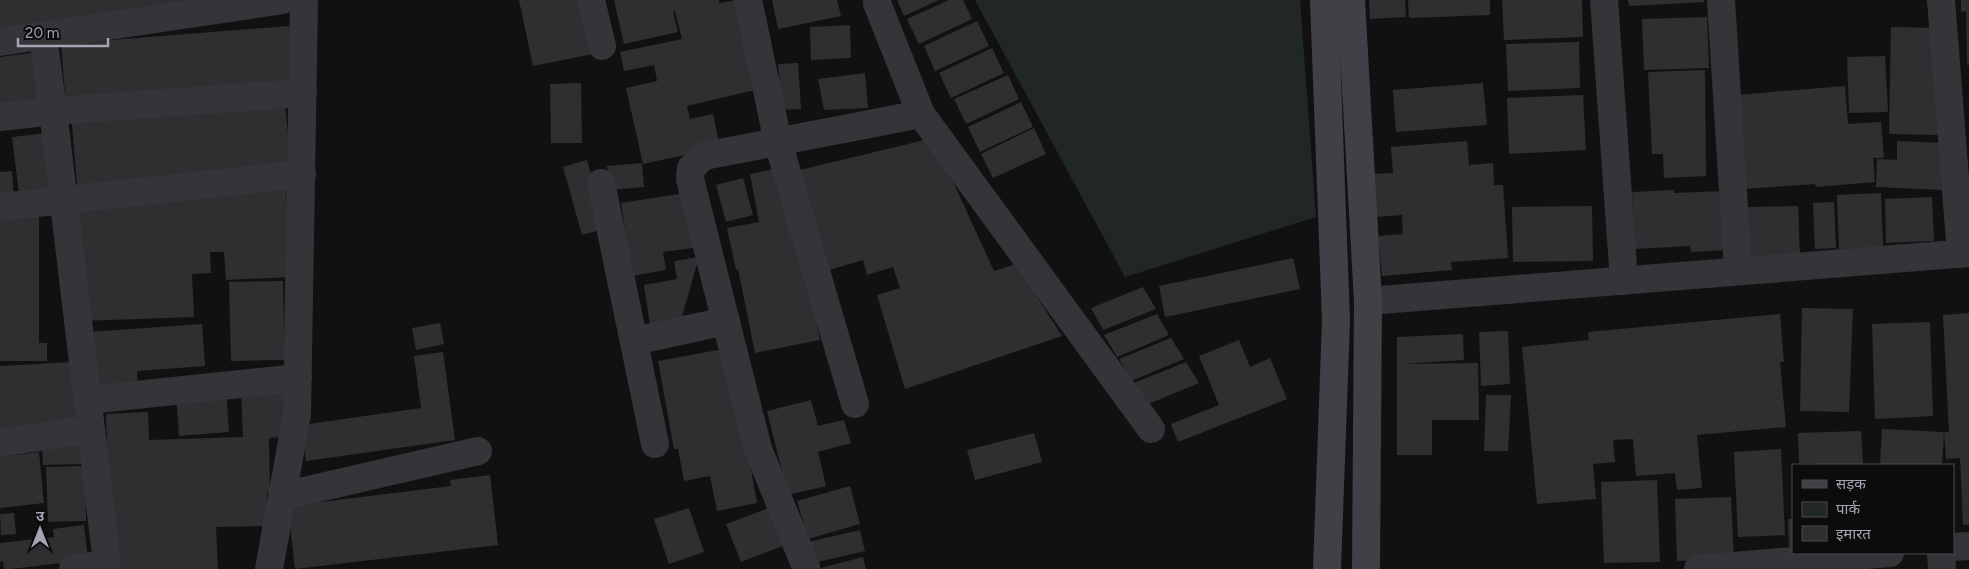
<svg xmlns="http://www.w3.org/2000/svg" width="1969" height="569" font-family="Figtree,'Noto Sans Devanagari',sans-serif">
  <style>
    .green { fill: #202724 }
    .building { fill: #2f2e31 }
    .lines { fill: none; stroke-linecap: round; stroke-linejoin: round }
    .street { stroke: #363439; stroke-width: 28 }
    .secondary { stroke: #424047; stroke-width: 28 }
  </style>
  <rect width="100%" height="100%" fill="#121112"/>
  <!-- green -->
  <path class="green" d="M975 0H1300L1316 217 1125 277Z"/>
  <!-- building -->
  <path class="building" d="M0 0H209L0 37Z
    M519 0H583L593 54 533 66Z
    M614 0H719V3L738 0 759 89 687 106 690 119 713 114 720 147 643 164 626 88 657 81 654 65 624 71 620 52 682 39 675 11 673 12 678 32 624 44Z
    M772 0H837L841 16 778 29Z
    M897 0H939L904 16Z
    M949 0H963L972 19 919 44 907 19Z
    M1369 0H1405L1406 17 1370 19Z
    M1408 0H1490V15L1409 18Z
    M1502 0H1582L1583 37 1504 40Z
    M1628 0H1704V2L1629 6Z
    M1961 0H1969V65H1967L1966 11 1961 12Z
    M1707 17 1709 68 1644 70 1642 19Z
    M977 21 989 46 935 71 924 46Z
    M850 25 851 58 811 60 810 27Z
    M289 26 294 88 66 106 61 44Z
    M1891 27 1939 28 1938 135 1889 134Z
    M1579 42 1580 88 1508 91 1506 44Z
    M992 48 1004 73 951 98 939 73Z
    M39 52 46 107 0 112V57Z
    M1885 56 1888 112 1849 113 1847 57Z
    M798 63 801 109 782 110 778 64Z
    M1705 70 1706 176 1664 178 1663 154H1652L1648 72Z
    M865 73 868 108 824 110 818 79Z
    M1008 75 1019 99 966 124 954 99Z
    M581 83 582 143H551L550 84Z
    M1483 83 1487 125 1396 132 1393 90Z
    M1845 86 1848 124 1881 122 1884 158H1873L1875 182 1816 187 1815 184 1744 189 1736 95Z
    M1583 95 1586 150 1509 154 1507 98Z
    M1021 102 1033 127 980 152 968 127Z
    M285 104 291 166 77 185 72 123Z
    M1034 128 1046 154 993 178 981 154Z
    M47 133 53 189 19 193 12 137Z
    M933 138 994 271 1016 264 1062 336 905 389 877 295 900 288 893 267 867 275 863 260 822 272 800 170Z
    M1467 141 1469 165 1493 163 1494 185H1503L1508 258 1451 262 1452 270 1382 276 1378 236 1403 234 1402 215 1375 217 1372 174 1393 173 1391 147Z
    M1897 141 1944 143 1942 190 1876 187 1877 159 1897 160Z
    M587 160 597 196 603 229 582 235 563 167Z
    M642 163 644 187 609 190 607 166Z
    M780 168 804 259 820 340 755 353 738 269 736 270 727 228 759 222 750 174Z
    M12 171 14 198 0 199V172Z
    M743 178 753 215 726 222 716 185Z
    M286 187 290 277 226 280 224 252H210L211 273 192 274 194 317 81 321 76 204Z
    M1674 190V193L1723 191 1726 250 1691 252 1690 246 1635 249 1632 192Z
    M685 193 693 248 663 252 666 270 632 276 621 203Z
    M1881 193 1883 248 1839 249 1837 195Z
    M1932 197 1934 241 1886 243 1885 199Z
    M1834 202 1836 248 1815 249 1813 203Z
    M1592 206 1593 261 1513 262 1512 207Z
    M1798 206 1800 256 1749 258 1747 207Z
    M39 213V343H47V361H0V214Z
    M699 257 681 320 650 325 644 285 677 279 674 261Z
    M1293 258 1300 289 1165 317 1159 286Z
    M283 281 285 360 231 361 229 282Z
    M1143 287 1156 309 1103 330 1091 308Z
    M1802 308 1853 309 1849 412 1800 411Z
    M1969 313V525H1963L1960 458 1946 459 1944 432H1949L1943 315Z
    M1157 314 1169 335 1117 357 1104 335Z
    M1780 314 1784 362H1780L1786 427 1697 435 1702 488 1677 490 1675 473 1636 476 1633 439 1613 440 1615 462 1593 464 1596 499 1537 504 1522 347 1589 340 1588 332Z
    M1930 322 1933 416 1875 419 1872 324Z
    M440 323 444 344 416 350 412 328Z
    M202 324 205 366 137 371 138 387 92 390 88 332Z
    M1508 331 1510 384 1481 386 1479 332Z
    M1463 334 1464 360 1401 364 1478 363 1479 420H1432V455H1397V337Z
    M1171 338 1184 359 1131 381 1119 359Z
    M1239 340 1250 367 1270 358 1287 399 1178 442 1171 424 1219 405 1199 356Z
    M729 348 757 503 717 511 710 476 684 481 678 449H674L658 361Z
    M443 352 455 440 306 461 301 425 421 408 414 356Z
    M72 362 76 427 0 431V366Z
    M1186 362 1199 383 1146 405 1134 383Z
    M284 389 286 437 269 438 270 493H267L268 526 216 527 218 569H111L106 414 148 412 149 440 243 437 241 390Z
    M226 390 229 432 179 436 176 394Z
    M1486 395H1511L1508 451H1484Z
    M811 400 818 426 844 420 851 443 818 452 826 486 788 495 767 411Z
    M1882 429 1944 432 1942 465H1880Z
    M1861 431 1863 465H1814V463H1799L1798 433Z
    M1034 433 1042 462 975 480 967 450Z
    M82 442 83 464 43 465 42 443Z
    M1781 449 1785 535 1738 537 1734 452Z
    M39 452 44 503 0 508V457Z
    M85 466 86 521 48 522 46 467Z
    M490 475 498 545 295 569 288 506 451 486 450 480Z
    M1657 480 1660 562 1604 563 1601 482Z
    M850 486 860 524 808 539 797 501Z
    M1731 497 1734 559 1677 561 1675 499Z
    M771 507 785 545 741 562 726 524Z
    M689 508 704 552 669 564 654 519Z
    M14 513 16 534 1 535 0 514Z
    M1788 519H1793V547H1789Z
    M84 525 88 560 11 569H4L3 561 0 562V543L54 537 53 529Z
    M860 530 865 551 813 563 808 542Z
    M863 557 866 569H821V568Z"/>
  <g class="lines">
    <!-- street -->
    <path class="street" d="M591 0 602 46
      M748 0 778 142 855 404
      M1604 0 1624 281
      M1721 0 1738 270
      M1941 0 1961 254
      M43 35 53 111 107 563 73 569
      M0 42 283 0
      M921 114 1151 429
      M0 117 53 111 303 93
      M601 183 655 444
      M0 207 302 174
      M1368 301 1969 253
      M634 341 726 321
      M88 400 298 378
      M0 443 91 429
      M283 496 478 451
      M1953 547 1969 546
      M1941 553 1942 569
      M806 567 758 449 690 179 691 168 704 156 921 114 877 3
      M269 569 297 414 304 0
      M1698 569 1890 553"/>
    <!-- secondary -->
    <path class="secondary" d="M1324 0 1336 320 1327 569
      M1351 0 1368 301 1366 569"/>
  </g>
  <!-- legend -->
  <rect x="1792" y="464" width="162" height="90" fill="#0d0c0d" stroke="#4b484f"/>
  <rect x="1802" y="480" width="25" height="8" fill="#424047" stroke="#4b484f"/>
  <text x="1836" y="489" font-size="15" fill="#a7a3b2">सड़क</text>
  <rect x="1802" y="502" width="25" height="15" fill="#202724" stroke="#4b484f"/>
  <text x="1836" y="514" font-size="15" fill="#a7a3b2">पार्क</text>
  <rect x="1802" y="526" width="25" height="15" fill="#2f2e31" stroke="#4b484f"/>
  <text x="1836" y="539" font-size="15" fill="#a7a3b2">इमारत</text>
  <!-- north arrow -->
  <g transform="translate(40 529)" stroke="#0d0c0d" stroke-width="4" paint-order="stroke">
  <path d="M0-4L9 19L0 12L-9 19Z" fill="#a7a3b2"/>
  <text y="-8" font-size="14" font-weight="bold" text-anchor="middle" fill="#a7a3b2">उ</text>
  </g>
  <!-- scale -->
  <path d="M18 38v8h90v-8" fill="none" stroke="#a7a3b2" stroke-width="2.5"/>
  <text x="25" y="38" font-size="15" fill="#a7a3b2" stroke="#0d0c0d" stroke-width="4" paint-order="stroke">20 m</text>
</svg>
